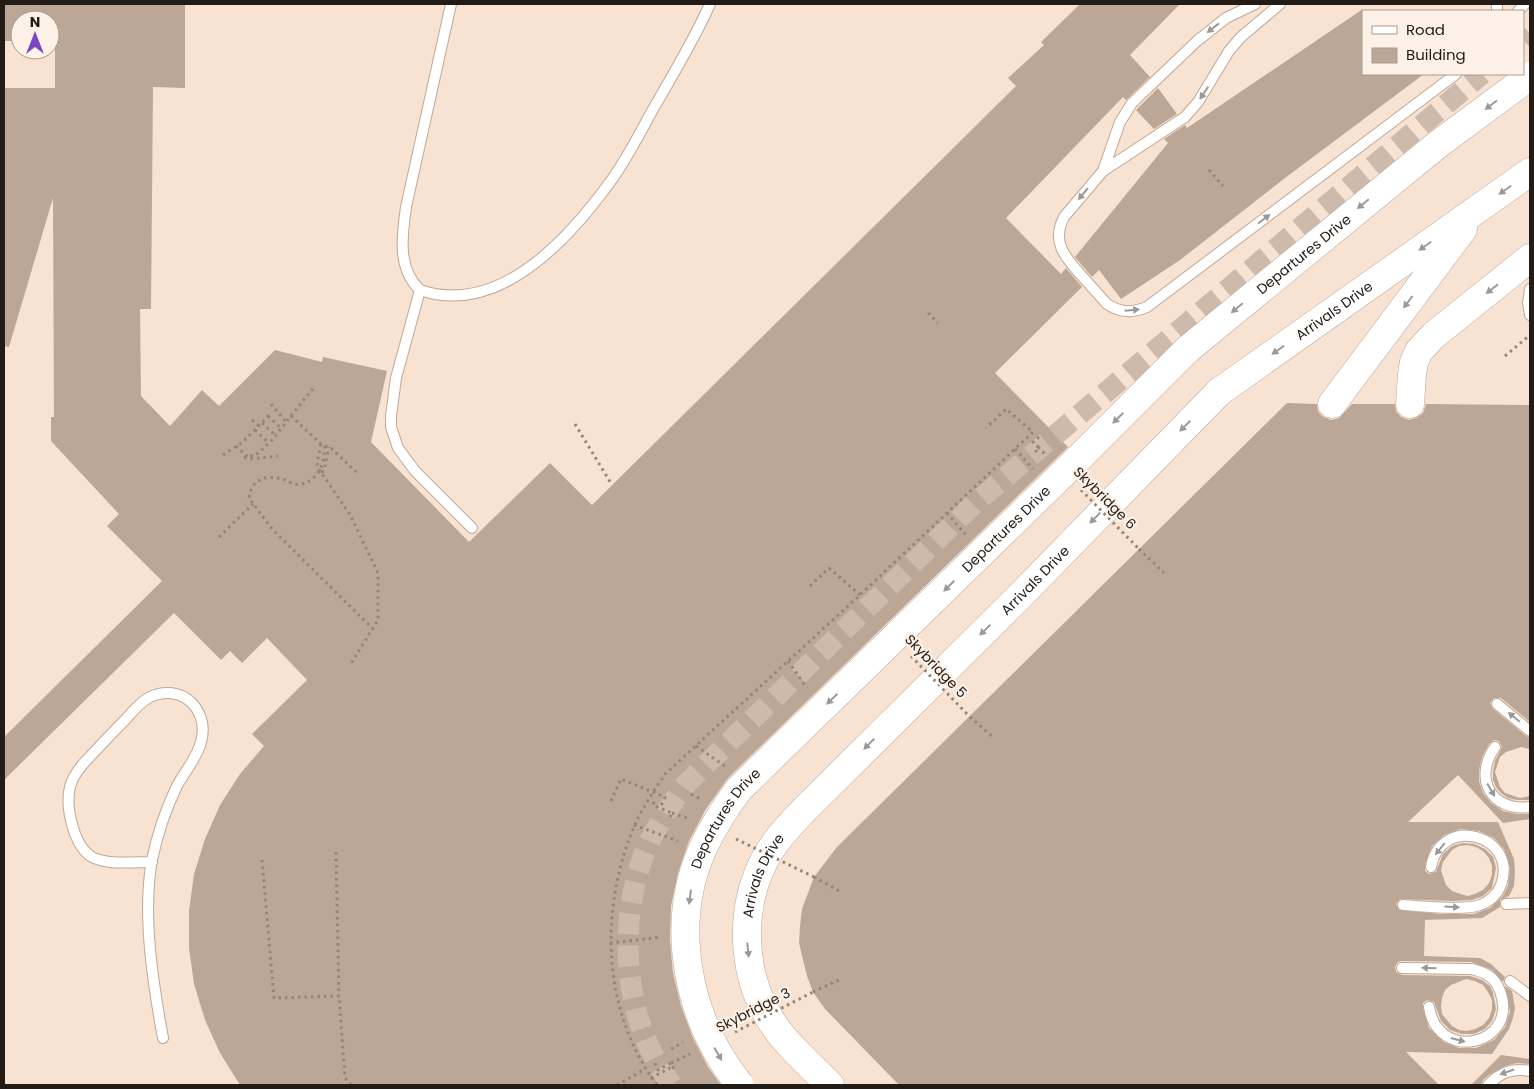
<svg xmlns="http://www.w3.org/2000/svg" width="1534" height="1089" font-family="Poppins,sans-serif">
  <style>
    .building { fill: #bca797; fill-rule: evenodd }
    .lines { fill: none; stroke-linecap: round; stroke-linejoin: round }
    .street-tunnel { stroke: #cdbaab; stroke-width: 21; stroke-dasharray: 21 11; stroke-linecap: butt }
    .lane-casing { stroke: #bda999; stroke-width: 12 }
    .secondary-casing { stroke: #bda999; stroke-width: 29 }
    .highway-casing { stroke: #bda999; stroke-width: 29 }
    .path { stroke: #948579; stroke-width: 3; stroke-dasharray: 2.5 4; stroke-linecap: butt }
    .lane { stroke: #fff; stroke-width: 10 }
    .secondary { stroke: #fff; stroke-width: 28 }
    .highway { stroke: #fff; stroke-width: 28 }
    .secondary-bridge-casing { stroke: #bda999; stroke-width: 29; stroke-linecap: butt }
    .highway-bridge-casing { stroke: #bda999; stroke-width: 29; stroke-linecap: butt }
    .path-bridge { stroke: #948579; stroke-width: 3; stroke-dasharray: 2.5 4; stroke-linecap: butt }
    .secondary-bridge { stroke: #fff; stroke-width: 28 }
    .highway-bridge { stroke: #fff; stroke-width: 28 }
    .oneway { fill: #9c9896 }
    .labels { text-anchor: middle; stroke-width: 4.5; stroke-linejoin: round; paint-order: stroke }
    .street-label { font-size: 14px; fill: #231b15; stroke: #fef1e7 }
  </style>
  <rect width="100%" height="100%" fill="#f8e2d1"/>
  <!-- building -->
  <path class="building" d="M4 4H185V88L153 87 151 309H140L141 396 170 426 202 390 219 406 275 350 322 362 323 357 387 371 371 442 469 542 550 463 592 505 1016 86 1008 78 1044 45 1041 42 1080 4H1180L1130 55 1150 77 1126 100 1123 97 1006 218 1061 274 1066 268 1082 287 995 373 1068 447 728 778 706 809 689 841 678 873 671 906 670 940 673 973 681 1006 693 1038 708 1067 721 1085H240L220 1053 205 1020 194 984 189 948V911L194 874 205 839 220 805 240 774 264 746 252 734 307 680 267 638 242 663 230 651 221 660 174 613 4 780V737L162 581 107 526 119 514 51 441V417H54L53 198 9 347 4 346V88H55V42L50 41V20H20V41H4Z
    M1363 9V74H1424L1285 178 1180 260 1121 299 1099 270 1092 277 1075 257 1168 143 1164 139 1185 125 1187 128Z
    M1158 88 1177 114 1154 129 1136 110Z
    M1287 403 1317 404 1318 411 1322 416 1331 420 1339 418 1352 404H1395L1396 411 1401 417 1409 420 1416 418 1423 413 1426 404 1530 405V722L1501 698H1494L1490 703 1493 709 1526 736 1530 738V749L1521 747 1506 752 1500 757 1495 772 1500 787 1505 793 1520 798 1530 796V800H1517L1508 798 1501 793 1496 787 1493 780V771L1495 761 1502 747 1499 741 1494 740 1489 744 1482 757 1479 770V781L1483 793 1491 803 1503 811 1516 814H1530V819L1503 823 1458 775 1408 822H1498L1514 859 1515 872 1514 886 1509 896 1500 900V907L1482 918 1425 920 1424 956 1480 958 1491 964 1505 977 1503 982 1492 970 1471 962 1402 961 1398 962 1395 967 1396 972 1402 975 1470 976 1482 980 1490 986 1493 993 1496 1009 1492 1021 1485 1029 1474 1034H1462L1450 1030 1441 1021 1434 1002 1427 1000 1423 1003V1009L1429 1028 1444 1042 1459 1048H1476L1494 1040 1505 1027 1510 1012 1505 986 1512 991 1515 1008 1513 1018 1509 1029 1492 1054 1406 1052 1439 1085H899L825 1009 813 992 807 976 799 943 800 926 802 909 814 877 837 847ZM1460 829 1479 831 1494 838 1504 849 1510 868 1508 886 1503 896 1490 908 1474 914H1442L1399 910 1396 904 1400 899 1453 901 1472 900 1483 896 1492 888 1496 868 1493 857 1485 849 1474 844 1463 843 1452 846 1443 854 1436 872 1429 874 1425 871V865L1432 846 1444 835ZM1467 845 1476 847 1483 851 1489 858 1492 866V875L1489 883 1483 890 1475 894 1467 896 1452 891 1446 885 1441 870 1443 862 1452 850 1459 846ZM1466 979 1475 981 1483 985 1488 992 1492 1000V1009L1489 1018 1483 1025 1475 1029 1467 1031 1459 1030 1452 1026 1442 1014 1441 1006 1442 998 1445 990 1451 985Z
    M1501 1055 1530 1059V1064L1517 1063 1505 1066 1489 1075 1483 1080 1481 1085H1471Z"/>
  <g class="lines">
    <!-- street-tunnel -->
    <path class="street-tunnel" d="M1523 40 1530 33
      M672 1085C623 1022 617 927 644 854 654 829 669 807 685 785L975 503 1482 74"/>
    <defs>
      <path id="lane" d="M1255 4 1226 18 1197 41 1132 103 1120 122 1103 171 1064 217C1051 242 1065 257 1081 275 1090 285 1099 295 1107 304 1121 313 1132 313 1147 307L1456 74
        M1497 4V11
        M1518 11 1525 4
        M1103 171 1185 117 1198 102 1229 51 1241 37 1280 4
        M1530 289 1528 303 1530 315
        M420 290C397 269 402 235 406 207L451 4
        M472 528 415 471 398 448 391 427V416L396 378 420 290C499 317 568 240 610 182 628 158 641 130 656 104 675 71 695 38 710 4
        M1497 704 1530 731
        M1495 747C1473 778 1491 812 1530 807
        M152 862C134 862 110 865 94 858 74 849 65 807 70 787 72 778 77 771 83 764 97 749 111 734 125 720 132 712 140 702 150 697 164 690 181 692 192 703 202 714 205 728 201 742 197 759 183 773 176 788 165 811 157 836 152 860 142 914 153 984 163 1038
        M1506 904 1530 903
        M1403 905C1421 906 1464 911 1480 905 1489 902 1498 894 1501 885 1519 834 1440 814 1431 867
        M1402 968 1471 969C1485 972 1495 977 1500 991 1520 1045 1438 1064 1429 1007
        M1510 981 1530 996
        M1488 1085C1501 1072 1512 1068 1530 1071"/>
      <g id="secondary">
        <path id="s1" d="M830 1085C814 1069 796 1053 782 1036 742 987 736 915 765 859 775 840 790 825 805 809L1020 596 1219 392"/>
      </g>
      <g id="highway">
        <path id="s2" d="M1219 392 1530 172"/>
        <path d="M1332 404 1463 229"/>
        <path d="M1410 404 1412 374 1414 362 1419 351 1434 335 1530 258"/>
      </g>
    </defs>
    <!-- lane casing -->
    <use href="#lane" class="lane-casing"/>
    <!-- secondary casing -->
    <use href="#secondary" class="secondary-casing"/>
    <!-- highway casing -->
    <use href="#highway" class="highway-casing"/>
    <!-- path -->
    <path class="path" d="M1209 170 1223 186
      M928 313 938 323
      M1505 356 1530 335
      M271 404 287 423
      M268 416 282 429
      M291 416 321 444 331 448 356 472
      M252 420 259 426
      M262 423 276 436
      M575 424 612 485
      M255 430 269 443
      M1039 437 1033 442 1038 447 1035 450 1040 455
      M321 444 317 463 318 468 349 513 378 573V620L350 665
      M236 446 250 459 278 456
      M325 446C324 453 324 462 320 469 317 477 304 487 295 484 292 484 290 482 288 481 270 474 252 476 249 498L272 529 373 629
      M1038 447 1046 455
      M1015 449 1033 469
      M223 455 243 442 270 414
      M244 458 256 455 272 440 314 387
      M322 473 325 466 329 447
      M947 513 965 534
      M219 537 253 504
      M1139 549 1164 573
      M810 586 829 568 860 595
      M788 661 807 688
      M970 717 994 738
      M696 746 726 767
      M691 794 701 799
      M611 801 621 779 665 797 660 808
      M654 802 653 805 672 813 670 817
      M672 813 690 819
      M634 825 678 841
      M336 852 339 996
      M262 860 274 998 339 996 345 1078 351 1085
      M814 877 841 892
      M610 943 661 937
      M813 992 841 979
      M671 1049 683 1042
      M655 1063 658 1070 671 1063 674 1069
      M671 1063 690 1054
      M651 1078 672 1067
      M617 1085 645 1069
      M657 1085C602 1011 599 910 634 827 642 808 654 791 665 774L860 595 1033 432 1006 409 986 428"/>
    <!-- lane -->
    <use href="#lane" class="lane"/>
    <!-- secondary -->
    <use href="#secondary" class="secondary"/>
    <!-- highway -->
    <use href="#highway" class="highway"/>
    <defs>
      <g id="secondary-bridge">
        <path id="s3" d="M740 1085C688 1021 668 926 703 848 713 827 725 808 739 789L1076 461"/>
      </g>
      <g id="highway-bridge">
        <path id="s4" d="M1076 461 1188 349 1437 145 1530 76"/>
      </g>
    </defs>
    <!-- secondary-bridge casing -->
    <use href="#secondary-bridge" class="secondary-bridge-casing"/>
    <!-- highway-bridge casing -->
    <use href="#highway-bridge" class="highway-bridge-casing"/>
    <!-- path-bridge -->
    <path class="path-bridge" d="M1081 490 1139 549
      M911 656 970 717
      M736 839 814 877
      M735 1032 813 992"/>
    <!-- secondary-bridge -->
    <use href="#secondary-bridge" class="secondary-bridge"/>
    <!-- highway-bridge -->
    <use href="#highway-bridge" class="highway-bridge"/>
  </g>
  <!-- one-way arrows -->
  <defs><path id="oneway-solid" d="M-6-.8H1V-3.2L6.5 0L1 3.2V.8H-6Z" transform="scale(1.25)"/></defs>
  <g class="oneway">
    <use href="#oneway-solid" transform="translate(1213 28) rotate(142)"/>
    <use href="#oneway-solid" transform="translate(1204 93) rotate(124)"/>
    <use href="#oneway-solid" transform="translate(1491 105) rotate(143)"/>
    <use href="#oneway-solid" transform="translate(1505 190) rotate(145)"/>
    <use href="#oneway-solid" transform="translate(1083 194) rotate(130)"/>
    <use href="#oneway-solid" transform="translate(1363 204) rotate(141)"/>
    <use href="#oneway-solid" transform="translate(1264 219) rotate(-37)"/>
    <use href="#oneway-solid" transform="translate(1425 246) rotate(145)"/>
    <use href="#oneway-solid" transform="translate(1492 289) rotate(142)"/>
    <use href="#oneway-solid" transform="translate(1408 302) rotate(127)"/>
    <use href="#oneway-solid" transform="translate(1237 308) rotate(140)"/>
    <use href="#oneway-solid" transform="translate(1132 310) rotate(-5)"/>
    <use href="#oneway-solid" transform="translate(1278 350) rotate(145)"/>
    <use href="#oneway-solid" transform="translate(1118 418) rotate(135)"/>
    <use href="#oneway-solid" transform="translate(1185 426) rotate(135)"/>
    <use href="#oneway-solid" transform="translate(1095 518) rotate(134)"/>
    <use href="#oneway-solid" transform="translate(949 586) rotate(136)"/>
    <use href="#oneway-solid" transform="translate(985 630) rotate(136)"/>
    <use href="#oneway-solid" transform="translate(832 699) rotate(136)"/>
    <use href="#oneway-solid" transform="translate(1514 717) rotate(-141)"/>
    <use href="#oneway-solid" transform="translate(869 744) rotate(135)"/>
    <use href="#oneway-solid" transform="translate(1491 790) rotate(60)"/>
    <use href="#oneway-solid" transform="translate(1440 849) rotate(129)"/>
    <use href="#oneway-solid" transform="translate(690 897) rotate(98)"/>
    <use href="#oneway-solid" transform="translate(1452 907) rotate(3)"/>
    <use href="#oneway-solid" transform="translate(748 950) rotate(84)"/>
    <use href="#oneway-solid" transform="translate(1429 968) rotate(-179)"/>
    <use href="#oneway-solid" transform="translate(1458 1040) rotate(15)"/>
    <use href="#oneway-solid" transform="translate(718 1054) rotate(60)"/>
    <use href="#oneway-solid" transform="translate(1507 1072) rotate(161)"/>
  </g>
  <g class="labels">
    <!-- street labels -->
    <g class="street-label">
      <text dy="5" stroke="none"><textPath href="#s4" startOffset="308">Departures Drive</textPath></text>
      <text dy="5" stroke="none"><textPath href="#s2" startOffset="141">Arrivals Drive</textPath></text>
      <text transform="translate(1105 498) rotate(45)" y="5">Skybridge 6</text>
      <text dy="5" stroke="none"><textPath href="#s3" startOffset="694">Departures Drive</textPath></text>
      <text dy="5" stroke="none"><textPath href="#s1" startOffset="645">Arrivals Drive</textPath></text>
      <text transform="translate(936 666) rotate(46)" y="5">Skybridge 5</text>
      <text dy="5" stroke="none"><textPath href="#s3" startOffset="289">Departures Drive</textPath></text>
      <text dy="5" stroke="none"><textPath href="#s1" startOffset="240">Arrivals Drive</textPath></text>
      <text transform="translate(753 1010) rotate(-27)" y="5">Skybridge 3</text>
    </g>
  </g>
  <!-- border -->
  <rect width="1534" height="1089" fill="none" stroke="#231b15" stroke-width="10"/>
  <!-- legend -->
  <rect x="1362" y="10" width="162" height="65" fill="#fef1e7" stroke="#a69b93"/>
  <rect x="1372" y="26" width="25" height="8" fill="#ffffff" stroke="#a69b93"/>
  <text x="1406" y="35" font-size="15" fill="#231b15">Road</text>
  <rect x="1372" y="48" width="25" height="15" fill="#bca797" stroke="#a69b93"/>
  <text x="1406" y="60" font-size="15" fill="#231b15">Building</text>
  <!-- north arrow -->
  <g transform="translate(35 35)"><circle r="24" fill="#fef1e7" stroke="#a69b93"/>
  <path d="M0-4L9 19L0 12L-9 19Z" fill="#7a49c1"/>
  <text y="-8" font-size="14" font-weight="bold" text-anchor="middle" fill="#231b15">N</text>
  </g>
</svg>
